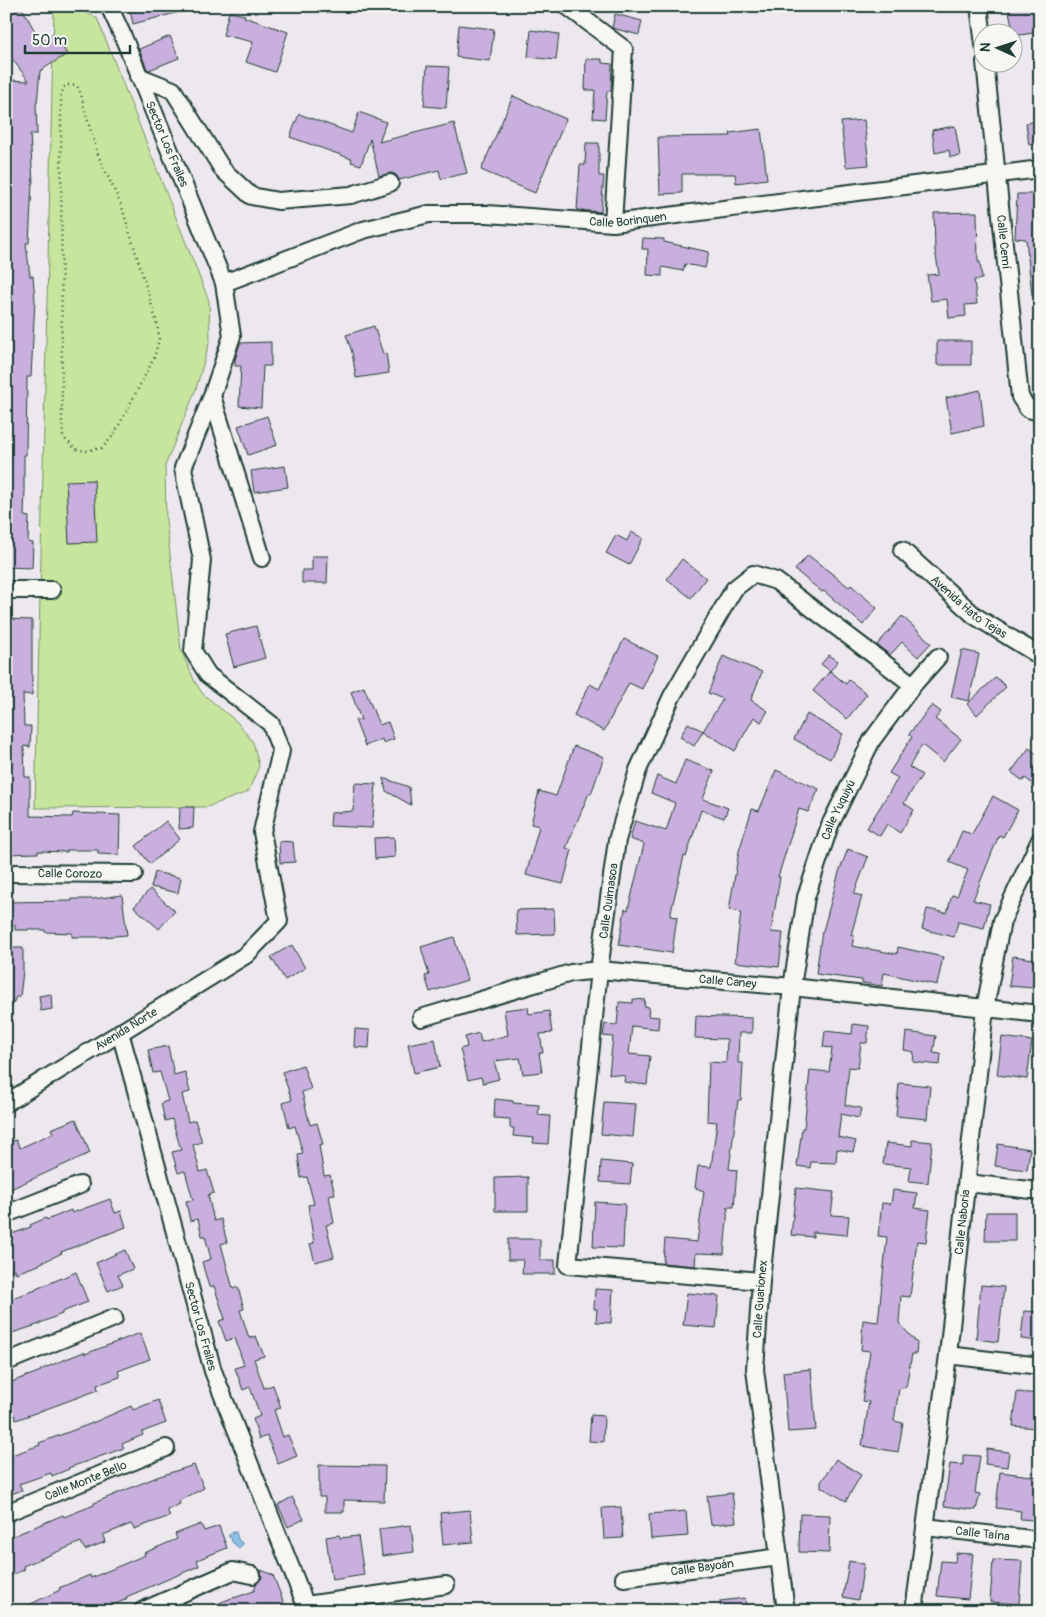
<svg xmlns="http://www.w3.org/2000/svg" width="1046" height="1617" font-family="Pangolin,sans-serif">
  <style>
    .green { fill: #c8e59d; stroke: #749168 }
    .water { fill: #8cbee8; stroke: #608aa0 }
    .building { fill: #c8afdd; stroke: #1f3d34 }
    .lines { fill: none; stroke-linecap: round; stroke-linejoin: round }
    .minor-casing { stroke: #1f3d34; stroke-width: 20 }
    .path { stroke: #1f3d34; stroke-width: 2.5; stroke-dasharray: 1 4; stroke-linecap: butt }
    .minor { stroke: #f6f6f2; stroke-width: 16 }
    .labels { text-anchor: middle; stroke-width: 4.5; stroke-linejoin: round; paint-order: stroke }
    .street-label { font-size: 12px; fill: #1f3d34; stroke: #f6f6f2 }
  </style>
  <rect width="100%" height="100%" fill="#ede8ee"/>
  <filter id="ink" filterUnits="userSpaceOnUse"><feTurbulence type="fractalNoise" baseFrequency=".02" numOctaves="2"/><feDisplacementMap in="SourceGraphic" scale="10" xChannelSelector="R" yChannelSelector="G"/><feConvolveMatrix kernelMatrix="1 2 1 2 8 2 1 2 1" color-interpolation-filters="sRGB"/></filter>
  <g filter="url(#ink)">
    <!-- green -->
    <path class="green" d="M54 6H72L97 18 209 301 210 340 196 389 165 466 166 520 181 650 195 682 203 694 237 722 253 742 259 766 248 792 207 807 35 808Z"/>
    <!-- water -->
    <path class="water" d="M233 1532H236L238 1539 243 1544 239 1548 232 1542 231 1538 228 1536Z"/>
    <!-- building -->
    <path class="building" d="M129 6H187V10L133 24Z
      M1008 6H1040V26H1038L1039 32 1014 36Z
      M22 8 41 42 53 33 67 54 40 71 37 103H36L37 134H30L33 183H32L29 243H26L30 276H33L35 300 31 377H27L26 455H24V489H25L24 516 29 517 28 542 33 543 32 568 6 567V80L29 81 6 51V16Z
      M229 12 245 15 244 17 288 32 275 72 246 62 253 42 223 35Z
      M615 14 642 21 639 35 612 28Z
      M459 25 494 29 490 61 456 57Z
      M531 30 559 34 556 60 528 57Z
      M170 36 179 58 149 70 147 69 139 49Z
      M586 59H602V63L612 64 611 91H607L605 119 593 118 595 90H585Z
      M427 66 449 67 446 108 424 106Z
      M513 96 566 119 535 193 481 170Z
      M359 112 386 122 379 142 454 123 467 173 441 179 439 170 399 180 396 175 392 173 379 176 370 139 361 165 351 162 352 159 290 137 299 114 352 133Z
      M864 120 869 165 846 167 841 122Z
      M1040 121V143L1029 145 1026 123Z
      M955 126 960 156 950 157 949 150 935 153 932 130Z
      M761 129 767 179 736 183 735 174H682V193L660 194 658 137 731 136 730 133Z
      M586 143H599V176H604L601 212 577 210 580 165H585Z
      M1017 194H1040V294L1032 295 1026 239 1015 238Z
      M977 212 978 262H980L982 279 974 280 977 304 965 305 966 316 949 318 947 299 931 301 927 275 939 274 935 250 934 213Z
      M643 238 664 239V242L709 252 705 268 685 264 683 271 662 267V276L647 275 648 249H642Z
      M374 326 383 354 386 353 389 373 356 378 352 352 346 335Z
      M937 341H971V365H937Z
      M271 342V366H263L261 408 239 406 241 366H235V360L240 343Z
      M980 390 984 426 952 433 946 398Z
      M267 416 277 445 248 455 238 426Z
      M285 466 288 487 254 492 251 471Z
      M94 480 97 542 69 543 66 481Z
      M631 532 643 538 629 565 606 553 616 535 627 541Z
      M808 555 849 587 851 585 877 608 863 625 824 591 822 592 795 570Z
      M312 556H328L327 583H302V570H312Z
      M682 559 706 578 691 598 667 579Z
      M902 616 931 643 918 657 902 642 890 655 877 645Z
      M6 619 32 620V695L23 694 24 726H31L30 747 24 746 25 777H30V816L72 817 73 813 120 815 119 855 98 854V850H67V852L38 851V853L6 854Z
      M256 626 265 658 234 667 225 634Z
      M624 639 658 656 642 689 629 683 604 731 574 715 590 684 599 689Z
      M962 650 979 654 969 701 951 697Z
      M829 655 838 661 830 671 821 664Z
      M723 656 762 672 751 700 768 711 761 722 754 717 735 751 703 731 723 699 708 693Z
      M830 671 846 684 849 680 867 694 847 719 813 691Z
      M996 677 1006 687 977 715 967 704Z
      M364 687 379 725 388 722 394 739 383 743 382 739 365 746 355 720H361L351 692Z
      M932 705 941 712 935 719 961 739 943 762 922 745 909 767 922 775 904 803 914 810 900 833 887 824 880 836 867 828 898 778 889 773 912 737 909 734Z
      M807 714 843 734 830 759 794 739Z
      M688 723 703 731 694 746 680 737Z
      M574 746 604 757 591 794 589 793 566 848 572 850 563 884 526 875 539 826 531 824 539 791 556 796Z
      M1029 748 1040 757V789L1025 778 1023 781 1011 772Z
      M685 760 714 771 703 799 728 808 724 818 701 810 686 857 684 856 670 916 677 917 672 953 619 945 625 909 628 910 644 844 630 839 635 821 666 831 675 803 651 793 657 776 676 784Z
      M776 770 819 789 808 812 799 809 778 877H780L771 932 783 933 779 967 735 962 741 912 729 910 739 851 752 809 759 811Z
      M383 778 409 787 411 805 386 791Z
      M355 783 376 784 372 828 330 826 331 813 353 811Z
      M993 796 1018 810 1003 837 999 835 973 900 990 904 984 928 958 922 954 937 922 929 927 909 947 913 952 895 957 896 968 870 949 862 962 831 972 834Z
      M180 807H194L193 828 179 829Z
      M166 821 180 839 150 864 136 846Z
      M394 837 395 857 375 859 374 838Z
      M279 841 293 842 295 862 280 863Z
      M848 849 868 857 854 894 862 896 851 935H854L852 946 897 954 898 947 943 957 937 985 884 973 882 986 862 983V980L816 974 822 931H823L839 872Z
      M155 872 181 878 178 893 151 887Z
      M150 889 175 911 159 929 134 907Z
      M122 895 127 935 102 937H72V933L45 932V930H32L31 929H28V930H15V925L6 924V902L72 901V899H93Z
      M554 909 555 934 517 935 516 910Z
      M454 937 467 980 430 992 425 976 429 975 421 947Z
      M292 945 305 968 285 980 271 957Z
      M6 948H23V971L20 997H16L6 1019Z
      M1013 956 1040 960V983L1033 982V988L1009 986Z
      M51 994 52 1009 41 1011 39 996Z
      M633 999 645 1000 644 1006 649 1007 648 1016 659 1017 658 1029 632 1026 629 1054 650 1056 647 1085 624 1082 625 1076 609 1074 613 1037 603 1036 605 1024 617 1025 619 1002 633 1003Z
      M528 1007 529 1014 549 1011 552 1033 540 1034 543 1053H539L542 1072 523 1074 520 1058 494 1061 499 1079 483 1083 481 1077 468 1080 460 1049 467 1047 465 1037 479 1033 481 1042 508 1035 504 1010Z
      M696 1016 752 1018V1033H739L738 1063H743L741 1100H738L729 1169 737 1170 734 1207H728L724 1254 696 1253 695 1266 663 1263 665 1239 697 1242 704 1191 695 1188 698 1166 711 1167 717 1122 707 1121 709 1062 726 1063 727 1039 695 1038Z
      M853 1024 869 1026 867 1043H861L858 1068 849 1067 845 1105 861 1108 859 1118 841 1114 838 1137 856 1141 853 1152 837 1149 836 1163 811 1162 810 1168 797 1166 802 1128H804L810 1070 829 1072 832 1048 823 1047 825 1031 852 1034Z
      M355 1029 370 1030 369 1048 354 1047Z
      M906 1032 936 1036 933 1053 941 1054 940 1065 913 1062 914 1052 904 1050Z
      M1002 1037 1032 1041 1027 1079 997 1075Z
      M435 1039 440 1067 414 1073 408 1044Z
      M168 1046 174 1075 185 1072 190 1092 182 1094 188 1122 195 1120 202 1142 193 1145 200 1172 207 1170 214 1193 208 1195 214 1221 221 1219 227 1242 221 1244 233 1289 238 1287 244 1309 240 1310 249 1338 256 1336 264 1356 254 1359 264 1388 273 1385 281 1408 274 1410 283 1437 288 1435 297 1456 278 1464 267 1436 259 1439 253 1419 260 1416 250 1387 243 1390 235 1368 244 1365 235 1338 226 1341 219 1321 225 1319 214 1286 209 1287 202 1262 211 1259 205 1236H202L198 1219 190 1221 186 1201 193 1200 185 1171 178 1173 172 1152 181 1150 172 1119 165 1121 161 1103 168 1101 160 1072 153 1073 148 1050Z
      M303 1065 311 1089 302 1092 310 1125 317 1123 323 1144 319 1145 324 1176 330 1175 335 1194 329 1195 334 1223 326 1225 334 1257 315 1262 310 1244 314 1243 308 1205 314 1204 307 1177 301 1178 298 1155 303 1154 295 1126 289 1128 283 1103 292 1100 282 1072Z
      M899 1083 930 1086 927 1119 896 1116Z
      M495 1099 513 1101V1103L539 1105 538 1115 550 1116 548 1144 533 1143 534 1138 513 1136 514 1128H510V1119L494 1118Z
      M604 1102 636 1104 633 1137 601 1134Z
      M76 1119 90 1153 6 1191V1144L16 1140 20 1148 53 1133 51 1129Z
      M912 1140 932 1142 928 1183 909 1181 911 1167 883 1164 886 1143 912 1146Z
      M998 1144 1030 1149 1027 1170 995 1166Z
      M601 1161 632 1164 630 1184 600 1182Z
      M528 1177V1211H495V1178Z
      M796 1188 834 1192 831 1215 849 1216 847 1235 813 1232V1237L791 1235Z
      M893 1190 917 1193 915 1208 930 1210 926 1242 917 1241 910 1297 901 1296 899 1323 917 1343 916 1354H912L906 1387 899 1389 894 1421 903 1423 898 1452 862 1446 869 1402 862 1401 870 1351 861 1350 863 1320 878 1322 887 1237 878 1236 882 1203 891 1204Z
      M110 1199 115 1213 121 1211 126 1227 61 1252 62 1253 39 1264V1265L16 1273 15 1269 6 1272V1236L31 1227 30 1225 46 1218 47 1220 71 1210 72 1213Z
      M595 1202 625 1204 623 1248 593 1247Z
      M986 1212H1015V1241H985Z
      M508 1239H540V1260H555V1274H522L523 1260H508Z
      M125 1250 133 1269 118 1275 123 1285 108 1291 96 1263Z
      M76 1272 88 1302 62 1312V1314L40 1323V1324L6 1335V1300L36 1290V1289Z
      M981 1285 1004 1287 998 1342 976 1339Z
      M595 1289 613 1290 611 1323 596 1322 597 1309H594Z
      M687 1293 719 1296 716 1328 683 1325Z
      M1024 1311 1040 1312V1341L1021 1339Z
      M140 1333 150 1359 118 1371 120 1377 97 1385 98 1390 16 1420 15 1415 6 1419V1384L41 1371 40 1370 66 1359 84 1352 85 1354Z
      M811 1369 816 1430 788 1432 783 1372Z
      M1017 1392 1040 1394 1037 1428 1013 1426Z
      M158 1400 166 1423 142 1432 143 1435 122 1444 124 1448 68 1468 69 1469 52 1476 51 1473 19 1484 22 1490 6 1496V1457L40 1445 39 1443 90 1424 131 1406 133 1410Z
      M591 1415 604 1416 603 1442 589 1441Z
      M987 1449 1009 1452 1007 1467 985 1464Z
      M963 1455 980 1456 975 1493 980 1494 976 1510 944 1506 950 1464 963 1465Z
      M836 1459 861 1475 846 1501 821 1487V1482Z
      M194 1465 204 1488 179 1501 180 1504 167 1510 170 1516 134 1529 131 1524 103 1535 105 1542 85 1550 81 1542 23 1566 24 1570 6 1577V1539L63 1515 64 1517 94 1505V1503L157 1477Z
      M319 1465 385 1466 384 1501 344 1500V1512H325V1497H319Z
      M1000 1472 1039 1477 1035 1520 1020 1519 1021 1511 996 1508Z
      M732 1493 736 1522 711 1525 707 1496Z
      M292 1497 304 1519 288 1527 278 1505Z
      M621 1507 623 1538 604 1539 602 1508Z
      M470 1510 473 1542 443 1545 440 1513Z
      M686 1511 688 1536 651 1539 649 1514Z
      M800 1514 830 1515 829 1553 799 1552Z
      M201 1524 204 1531 219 1526 227 1548 197 1560 199 1566 126 1597 127 1599 99 1611H16L60 1590 59 1588 90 1575 91 1578 145 1555 144 1553 177 1539 175 1534Z
      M411 1525 414 1552 382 1556 379 1529Z
      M339 1535 340 1538 358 1536 364 1575 332 1580 326 1537Z
      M956 1553 973 1554 968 1599 937 1596 941 1561 955 1562Z
      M993 1560 1022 1561 1019 1604 990 1602Z
      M849 1561 864 1564 858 1600 843 1597Z
      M261 1570 273 1575 287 1611H200L234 1597V1598L254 1591 256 1584 262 1578Z
      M745 1598 747 1611H721L720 1601Z"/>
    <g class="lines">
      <defs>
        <g id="minor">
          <path d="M567 6 624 49 613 223"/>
          <path d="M979 6 984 45"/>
          <path id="s1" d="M985 62 1020 397 1028 409 1040 412"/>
          <path d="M138 76 173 90 223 170 251 196 278 201 351 195 390 183"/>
          <path id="s2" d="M224 283 363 230 429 214H487L613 223 1040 169"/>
          <path d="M212 396 262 558"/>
          <path id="s3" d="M902 550 975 616 1040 656"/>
          <path d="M6 590H52"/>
          <path id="s4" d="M6 873 134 874"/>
          <path id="s5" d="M421 1018 571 973 599 970 792 987 1040 1014"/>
          <path id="s6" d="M120 1032 213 1371 308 1611"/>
          <path id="s7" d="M6 1103 246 955 279 921 262 832 281 751 271 724 208 675 193 651 202 560 183 468 212 396 232 336 224 283 122 34 109 6"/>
          <path d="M967 1183 1040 1191"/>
          <path d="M6 1214 80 1185"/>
          <path id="s8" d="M761 1281 568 1265 599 970 617 840 638 770 672 696 734 589 753 574 776 581 913 685"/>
          <path d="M948 1355 1040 1366"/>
          <path d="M6 1362 114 1318"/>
          <path id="s9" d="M6 1513 166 1448"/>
          <path id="s10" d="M925 1527 1040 1540"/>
          <path id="s11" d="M624 1578 779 1557"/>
          <path d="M306 1605 446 1585"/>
          <path d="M142 1611 233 1571 252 1575"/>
          <path id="s12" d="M786 1611 755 1369 761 1281 792 987 806 897 830 825 872 740 913 685 938 657"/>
          <path id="s13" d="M914 1611 948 1355 985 1008 1002 921 1040 840"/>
        </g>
      </defs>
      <!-- minor casing -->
      <use href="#minor" class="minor-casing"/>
      <!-- path -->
      <path class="path" d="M68 85 77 86 81 94 85 111 98 155 122 207 157 323 159 339 154 358 114 435 102 448 86 451 75 449 63 437 62 421 61 96 64 87Z"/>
      <!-- minor -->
      <use href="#minor" class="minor"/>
    </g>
  </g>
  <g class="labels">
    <!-- street labels -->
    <g class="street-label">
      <text transform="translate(167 144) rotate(67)" y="4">Sector Los Frailes</text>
      <text dy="4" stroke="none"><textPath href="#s2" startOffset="416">Calle Borinquen</textPath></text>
      <text dy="4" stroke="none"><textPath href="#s1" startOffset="181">Calle Cemí</textPath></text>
      <text dy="4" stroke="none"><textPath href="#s3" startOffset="88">Avenida Hato Tejas</textPath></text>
      <text dy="4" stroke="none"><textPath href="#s12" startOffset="812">Calle Yuquiyú</textPath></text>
      <text dy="4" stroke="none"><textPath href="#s4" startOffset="64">Calle Corozo</textPath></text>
      <text dy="4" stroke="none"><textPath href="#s8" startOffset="560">Calle Quimasoa</textPath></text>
      <text dy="4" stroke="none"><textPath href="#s5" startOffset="314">Calle Caney</textPath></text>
      <text dy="4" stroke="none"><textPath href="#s7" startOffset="141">Avenida Norte</textPath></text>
      <text dy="4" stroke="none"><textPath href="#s13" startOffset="392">Calle Naboria</textPath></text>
      <text dy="4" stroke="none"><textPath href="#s12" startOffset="314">Calle Guarionex</textPath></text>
      <text dy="4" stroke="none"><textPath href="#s6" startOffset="305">Sector Los Frailes</textPath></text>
      <text dy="4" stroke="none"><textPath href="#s9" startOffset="86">Calle Monte Bello</textPath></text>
      <text dy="4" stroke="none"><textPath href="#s10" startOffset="58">Calle Taína</textPath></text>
      <text dy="4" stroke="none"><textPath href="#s11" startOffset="79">Calle Bayoán</textPath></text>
    </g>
  </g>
  <!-- margin -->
  <rect width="1046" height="1617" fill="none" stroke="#f6f6f2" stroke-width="25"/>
  <rect x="12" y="12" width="1021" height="1592" fill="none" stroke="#1f3d34" stroke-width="2" filter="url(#ink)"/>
  <!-- north arrow -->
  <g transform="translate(998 48) rotate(273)"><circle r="24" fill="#f6f6f2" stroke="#a0aca6"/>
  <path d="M0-4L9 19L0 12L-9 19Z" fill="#1f3d34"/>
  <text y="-8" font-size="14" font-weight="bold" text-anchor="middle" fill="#1f3d34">N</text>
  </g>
  <!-- scale -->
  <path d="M25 45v8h105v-8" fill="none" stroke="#1f3d34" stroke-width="2.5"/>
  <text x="32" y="45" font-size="15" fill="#1f3d34" stroke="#f6f6f2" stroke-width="4" paint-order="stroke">50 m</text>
</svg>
